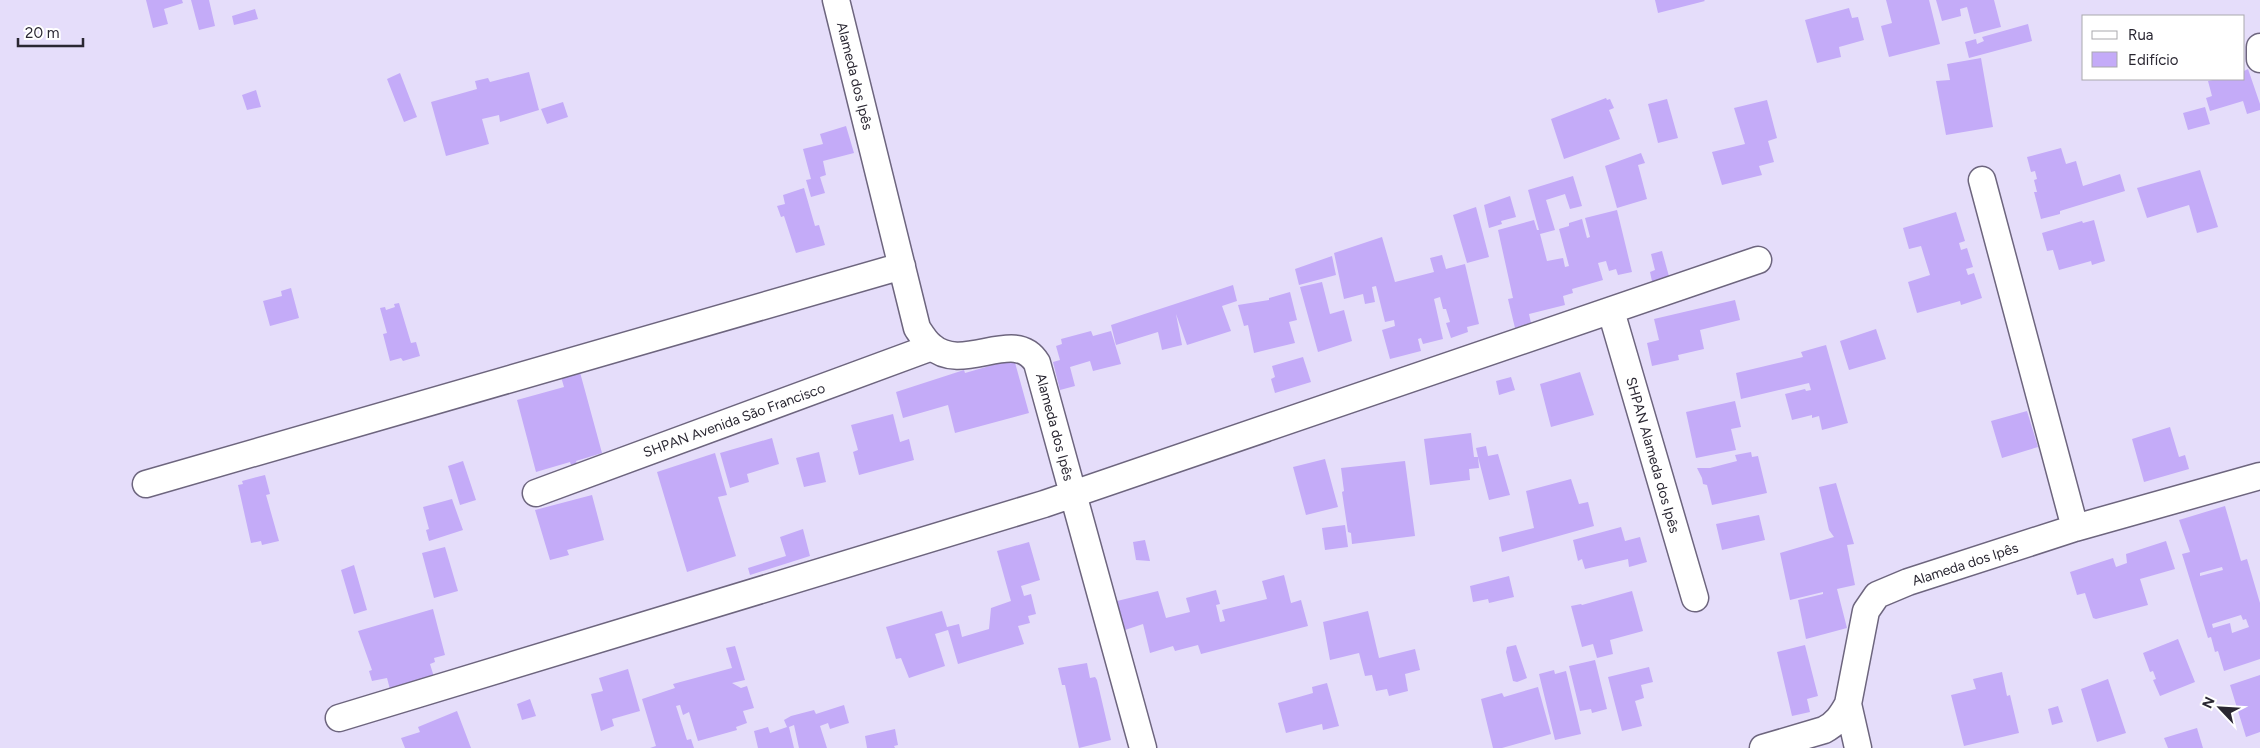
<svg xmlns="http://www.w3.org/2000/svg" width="2260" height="748" font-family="Figtree,sans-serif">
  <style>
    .building { fill: #c4abf8; fill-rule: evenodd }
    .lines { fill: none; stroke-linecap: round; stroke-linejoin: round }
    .minor-casing { stroke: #6d657e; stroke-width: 29 }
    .minor { stroke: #fff; stroke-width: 26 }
    .labels { text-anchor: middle; stroke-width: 4; stroke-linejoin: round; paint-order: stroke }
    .street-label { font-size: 14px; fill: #2a2732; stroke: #fff }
  </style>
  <rect width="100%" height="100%" fill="#e5ddfa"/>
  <!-- building -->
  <path class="building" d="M146 0H182L183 3 164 9 168 24 153 28Z
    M191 0H209L215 26 199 30Z
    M1655 0H1704L1705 1 1658 13Z
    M1886 0H1929L1940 44 1889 57 1881 26 1892 23Z
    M1936 0H1994L2001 27 1974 34 1967 7 1960 9 1961 16 1942 21Z
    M1849 8 1852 18 1858 17 1864 40 1839 47 1841 57 1817 63 1805 20Z
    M255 9 258 19 234 25 232 16Z
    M2028 24 2032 41 1969 58 1965 42 1976 39 1977 44 1984 41 1982 37Z
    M1981 58 1993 127 1946 135 1936 81 1950 80 1947 64Z
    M2248 69 2260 104V110L2247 114 2243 101 2210 111 2206 98 2212 96 2208 81 2217 79H2244V71Z
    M529 72 539 110 500 122 499 115 482 119 489 144 446 156 431 102 477 89 475 81 488 78 490 82Z
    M400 73 417 117 404 122 387 79Z
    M256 90 261 107 247 110 242 95Z
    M1606 98 1607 100 1610 99 1614 108 1609 110 1620 139 1564 159 1551 119Z
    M1667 99 1678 138 1658 143 1648 104Z
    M1767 100 1777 138 1768 141 1774 162 1759 166 1762 175 1722 185 1712 152 1745 144 1734 108Z
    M563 102 568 117 547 124 541 109Z
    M2205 107 2210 124 2188 130 2183 113Z
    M846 126 854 153 823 161 826 175 820 177 825 193 811 197 806 180 811 179 803 149 823 144 820 134Z
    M2061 148 2066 164 2076 161 2083 186 2120 174 2125 191 2060 211V214L2041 219 2034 192H2037L2034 180 2037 179 2035 171 2031 172 2027 157Z
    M1641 153 1645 163 1638 165 1647 199 1617 208 1605 166Z
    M2200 170 2218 227 2197 233 2189 205 2147 218 2137 188Z
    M1573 176 1582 206 1570 209 1565 194 1546 200 1555 230 1540 234 1547 261 1563 258 1565 267 1569 266 1559 229 1569 226V223L1582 219 1587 238 1590 237 1585 218 1617 210 1632 272 1618 275 1616 269 1609 271 1606 261 1598 263 1603 280 1572 289 1573 293 1563 296 1565 305 1529 314 1531 323 1515 328 1508 299 1513 298 1498 230 1534 220 1537 230H1539L1528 190Z
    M804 188 815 226 819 225 825 245 796 253 784 216 781 217 777 206 785 204 783 195Z
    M1510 196 1516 217 1501 221 1502 224 1489 228 1484 205Z
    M1476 207 1489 257 1467 263 1453 215Z
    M1956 212 1965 241 1959 243 1961 250 1967 248 1973 267 1966 269 1968 275 1974 273 1982 298 1961 305 1960 301 1917 313 1908 282 1930 275 1921 246 1909 249 1903 228Z
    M2094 220 2105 261 2092 265 2091 261 2059 270 2053 250 2047 251 2042 233 2082 221 2083 223Z
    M1382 237 1395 282 1434 272 1430 258 1442 255 1446 269 1465 264 1479 324 1467 327 1468 332 1451 338 1446 323 1450 322 1446 309H1443L1440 297 1434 299 1443 339 1423 344 1421 338 1418 339 1421 351 1390 359 1382 330 1395 326 1394 320 1385 322 1376 286 1372 287 1375 302 1365 304 1363 294 1344 299 1334 253Z
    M1662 251 1670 280 1653 286 1650 272 1655 270 1651 254Z
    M1332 256 1336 275 1299 285 1295 269Z
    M1322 282 1330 314 1344 310 1352 341 1318 352 1300 287Z
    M1233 285 1237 301 1222 306 1231 331 1187 345 1176 314 1182 345 1162 350 1158 332 1116 345 1111 325Z
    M291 288 299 318 270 326 263 301 282 296 281 291Z
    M1290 292 1297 320 1289 322 1295 343 1254 353 1248 325 1244 326 1238 305 1269 300V298Z
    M1735 300 1740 320 1700 330 1704 349 1678 355 1679 360 1652 366 1647 343 1659 340 1654 319Z
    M399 303 411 343 416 342 420 356 403 361 401 358 390 361 383 334 387 333 380 308 385 307 386 310 395 307 394 304Z
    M1876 329 1886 359 1849 370 1840 341Z
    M1091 331 1093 336 1111 331 1121 364 1093 371 1090 361 1070 367 1075 386 1060 390 1053 362 1060 360 1056 346 1062 344 1061 339Z
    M1826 345 1848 423 1822 430 1819 416 1812 418V415L1792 420 1785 394 1805 389 1806 391 1811 390 1809 383 1741 399 1736 373 1803 357 1801 352Z
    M1303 357 1311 382 1275 393 1271 379 1275 377 1272 366Z
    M1014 359 1029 413 955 433 948 405 903 418 896 392 964 370 965 373Z
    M578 365 602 453 576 461 577 464 571 465 570 462 536 472 517 400 564 387 559 370Z
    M1580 372 1594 415 1551 427 1540 384Z
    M1511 377 1515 390 1499 395 1496 381Z
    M1735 401 1741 427 1731 429 1736 450 1696 458 1686 412Z
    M2027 411 2038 447 2002 458 1991 421Z
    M893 414 900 442 909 439 914 460 859 475 853 452 858 450 851 425Z
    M2170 427 2179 457 2185 455 2189 469 2144 482 2132 439Z
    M1471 433 1474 457H1478L1476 448 1486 446 1488 456 1498 454 1510 495 1489 500 1478 457 1479 468 1469 469 1470 480 1430 485 1424 439Z
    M772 438 779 464 747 474 749 482 730 488 720 453Z
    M819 452 826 482 804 487 796 458Z
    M1751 452 1752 457 1758 456 1767 493 1712 505 1707 485 1703 484 1702 478 1697 468H1710L1737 461 1735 455Z
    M715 453 727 495 718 497 736 556 687 572 657 472Z
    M1325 459 1338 507 1306 515 1293 467Z
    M463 461 476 500 460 505 448 466Z
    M1405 461 1415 536 1352 544 1351 533 1348 532 1342 492 1344 491 1341 468Z
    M265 475 270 494 266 495 279 541 262 545 261 541 251 543 238 485 243 484 242 481Z
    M1571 479 1579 504 1588 502 1594 526 1502 552 1499 537 1534 528 1526 491Z
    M1836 483 1854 544 1847 545 1855 585 1837 589 1847 628 1806 639 1798 600 1823 594V592L1790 600 1780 553 1834 537 1829 530 1819 487Z
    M592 495 604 540 567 550 569 555 550 560 535 510Z
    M452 499 463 530 429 541 426 530 429 529 423 507Z
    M2225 506 2241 561 2247 559 2260 603V659L2224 671 2218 651 2215 652 2211 637 2208 638 2182 554 2190 552 2179 520ZM2222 567 2223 570 2200 576V573ZM2241 615 2243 620 2246 619 2249 627 2232 633 2230 623 2213 628 2212 624Z
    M1759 515 1765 540 1722 550 1716 524Z
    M1345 525 1348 547 1325 550 1322 528Z
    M1621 527 1625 541 1640 537 1647 562 1629 567 1628 559 1585 569 1582 559 1578 561 1573 540Z
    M803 529 810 556 750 575 748 568 786 556 780 537Z
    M1145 540 1150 561 1136 560 1133 542Z
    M2166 541 2175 569 2140 579 2148 605 2096 619 2093 618 2085 593 2077 595 2070 572 2113 558 2116 567 2127 563 2126 554Z
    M1029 542 1040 580 1021 586 1024 596 1031 594 1036 614 1028 616 1030 623 1018 626 1024 644 958 664 948 630 935 634 945 666 909 678 901 658 896 659 886 627 942 611 947 627 959 624 962 637 989 629 991 608 1011 601 997 551Z
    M445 547 458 591 434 598 422 553Z
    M354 565 367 610 354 614 341 570Z
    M1284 575 1291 603 1301 600 1308 626 1201 654 1198 645 1175 651 1173 646 1150 653 1143 624 1125 630 1117 601 1158 591 1166 618 1190 612 1186 598 1216 590 1220 604 1216 605 1220 622 1225 621 1222 610 1267 599 1262 581Z
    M1509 576 1514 597 1489 603 1488 599 1473 602 1470 586Z
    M1632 591 1643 631 1610 640 1613 654 1597 658 1593 644 1582 647 1571 606 1581 604 1582 605Z
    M433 609 445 655 434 658 435 662 430 664 434 677 391 693 387 678 372 681 369 671 372 670 358 631Z
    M1368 611 1379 658 1415 649 1420 670 1405 674 1408 691 1389 696 1387 689 1376 691 1372 675 1365 676 1359 653 1330 660 1323 622Z
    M2178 639 2195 682 2160 696 2153 680 2156 679 2153 671 2150 672 2143 653Z
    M1516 645 1527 678 1517 682 1513 681 1506 652 1507 647Z
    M1805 645 1818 696 1807 699 1810 712 1792 716 1777 652Z
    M735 646 745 680 732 683 741 688 747 686 754 708 743 711 747 723 736 727 737 730 698 741 689 712 683 715 680 705 676 706 687 740 691 739 694 748H650L656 746 642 699 675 688 673 684 732 668 726 648Z
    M1595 660 1607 709 1592 713 1591 709 1580 711 1569 666Z
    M1087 663 1090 678 1095 677 1097 680 1111 740 1079 748 1065 685H1062L1058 668Z
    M1649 667 1653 682 1641 685 1644 698 1635 701 1642 726 1622 731 1608 677Z
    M628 669 640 711 612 719 614 726 601 731 591 694 603 691 599 678Z
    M1554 670 1555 674 1566 671 1581 734 1555 740 1539 674Z
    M2002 672 2007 696 2010 695 2019 733 1964 746 1951 695 1976 689 1973 679Z
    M2260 675V732L2246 737 2230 685Z
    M2108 679 2126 733 2097 742 2081 689Z
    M1327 683 1339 726 1323 730 1322 724 1286 733 1278 703 1313 693 1312 687Z
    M1538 687 1551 734 1502 748H1493L1481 699 1502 693 1504 697Z
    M530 699 536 716 522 720 517 704Z
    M844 705 849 723 830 729 828 723 820 726 827 748H799L794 725 789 727 794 748H758L754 731 768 727 770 733 787 727 784 720 791 716 814 710 816 714Z
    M2058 706 2063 722 2052 725 2048 709Z
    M457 711 471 748H405L401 738 420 732 418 727Z
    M2197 728 2203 748H2168L2164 738Z
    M895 729 898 745 894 746 895 748H867L865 736Z"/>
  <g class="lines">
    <defs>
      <path id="minor" d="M836 0 917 328C921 334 925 341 931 346 963 375 1015 326 1037 363L1143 748
        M2260 47V59
        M1982 180 2075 528
        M1611 311 1695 598
        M146 484 902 266
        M536 493 932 347
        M1848 704 1858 748
        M339 718 1044 504 1758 260
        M1763 748 1824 730C1836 724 1842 715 1848 704L1866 611 1877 595 1908 582 2075 528 2260 476"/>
    </defs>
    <!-- minor casing -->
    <use href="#minor" class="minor-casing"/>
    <!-- minor -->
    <use href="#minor" class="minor"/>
  </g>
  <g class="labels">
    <!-- street labels -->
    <g class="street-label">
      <text transform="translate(855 76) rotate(76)" y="5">Alameda dos Ipês</text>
      <text transform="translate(734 420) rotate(-20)" y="5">SHPAN Avenida São Francisco</text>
      <text transform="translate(1055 427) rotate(75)" y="5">Alameda dos Ipês</text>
      <text transform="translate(1653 455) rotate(74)" y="5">SHPAN Alameda dos Ipês</text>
      <text transform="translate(1965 564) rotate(-18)" y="5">Alameda dos Ipês</text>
    </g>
  </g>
  <!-- legend -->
  <rect x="2082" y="15" width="162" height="65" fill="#ffffff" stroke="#aaa9ad"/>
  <rect x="2092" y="31" width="25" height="8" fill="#ffffff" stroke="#aaa9ad"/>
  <text x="2128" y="40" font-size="15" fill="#2a2732">Rua</text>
  <rect x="2092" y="52" width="25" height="15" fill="#c4abf8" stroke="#aaa9ad"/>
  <text x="2128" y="65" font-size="15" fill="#2a2732">Edifício</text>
  <!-- north arrow -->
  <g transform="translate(2220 708) rotate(295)" stroke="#ffffff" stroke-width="4" paint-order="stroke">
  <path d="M0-4L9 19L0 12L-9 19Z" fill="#2a2732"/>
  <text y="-8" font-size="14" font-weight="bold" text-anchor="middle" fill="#2a2732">N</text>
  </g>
  <!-- scale -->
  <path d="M18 38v8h65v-8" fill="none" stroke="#2a2732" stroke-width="2.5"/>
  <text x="25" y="38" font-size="15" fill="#2a2732" stroke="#ffffff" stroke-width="4" paint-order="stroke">20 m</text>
</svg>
